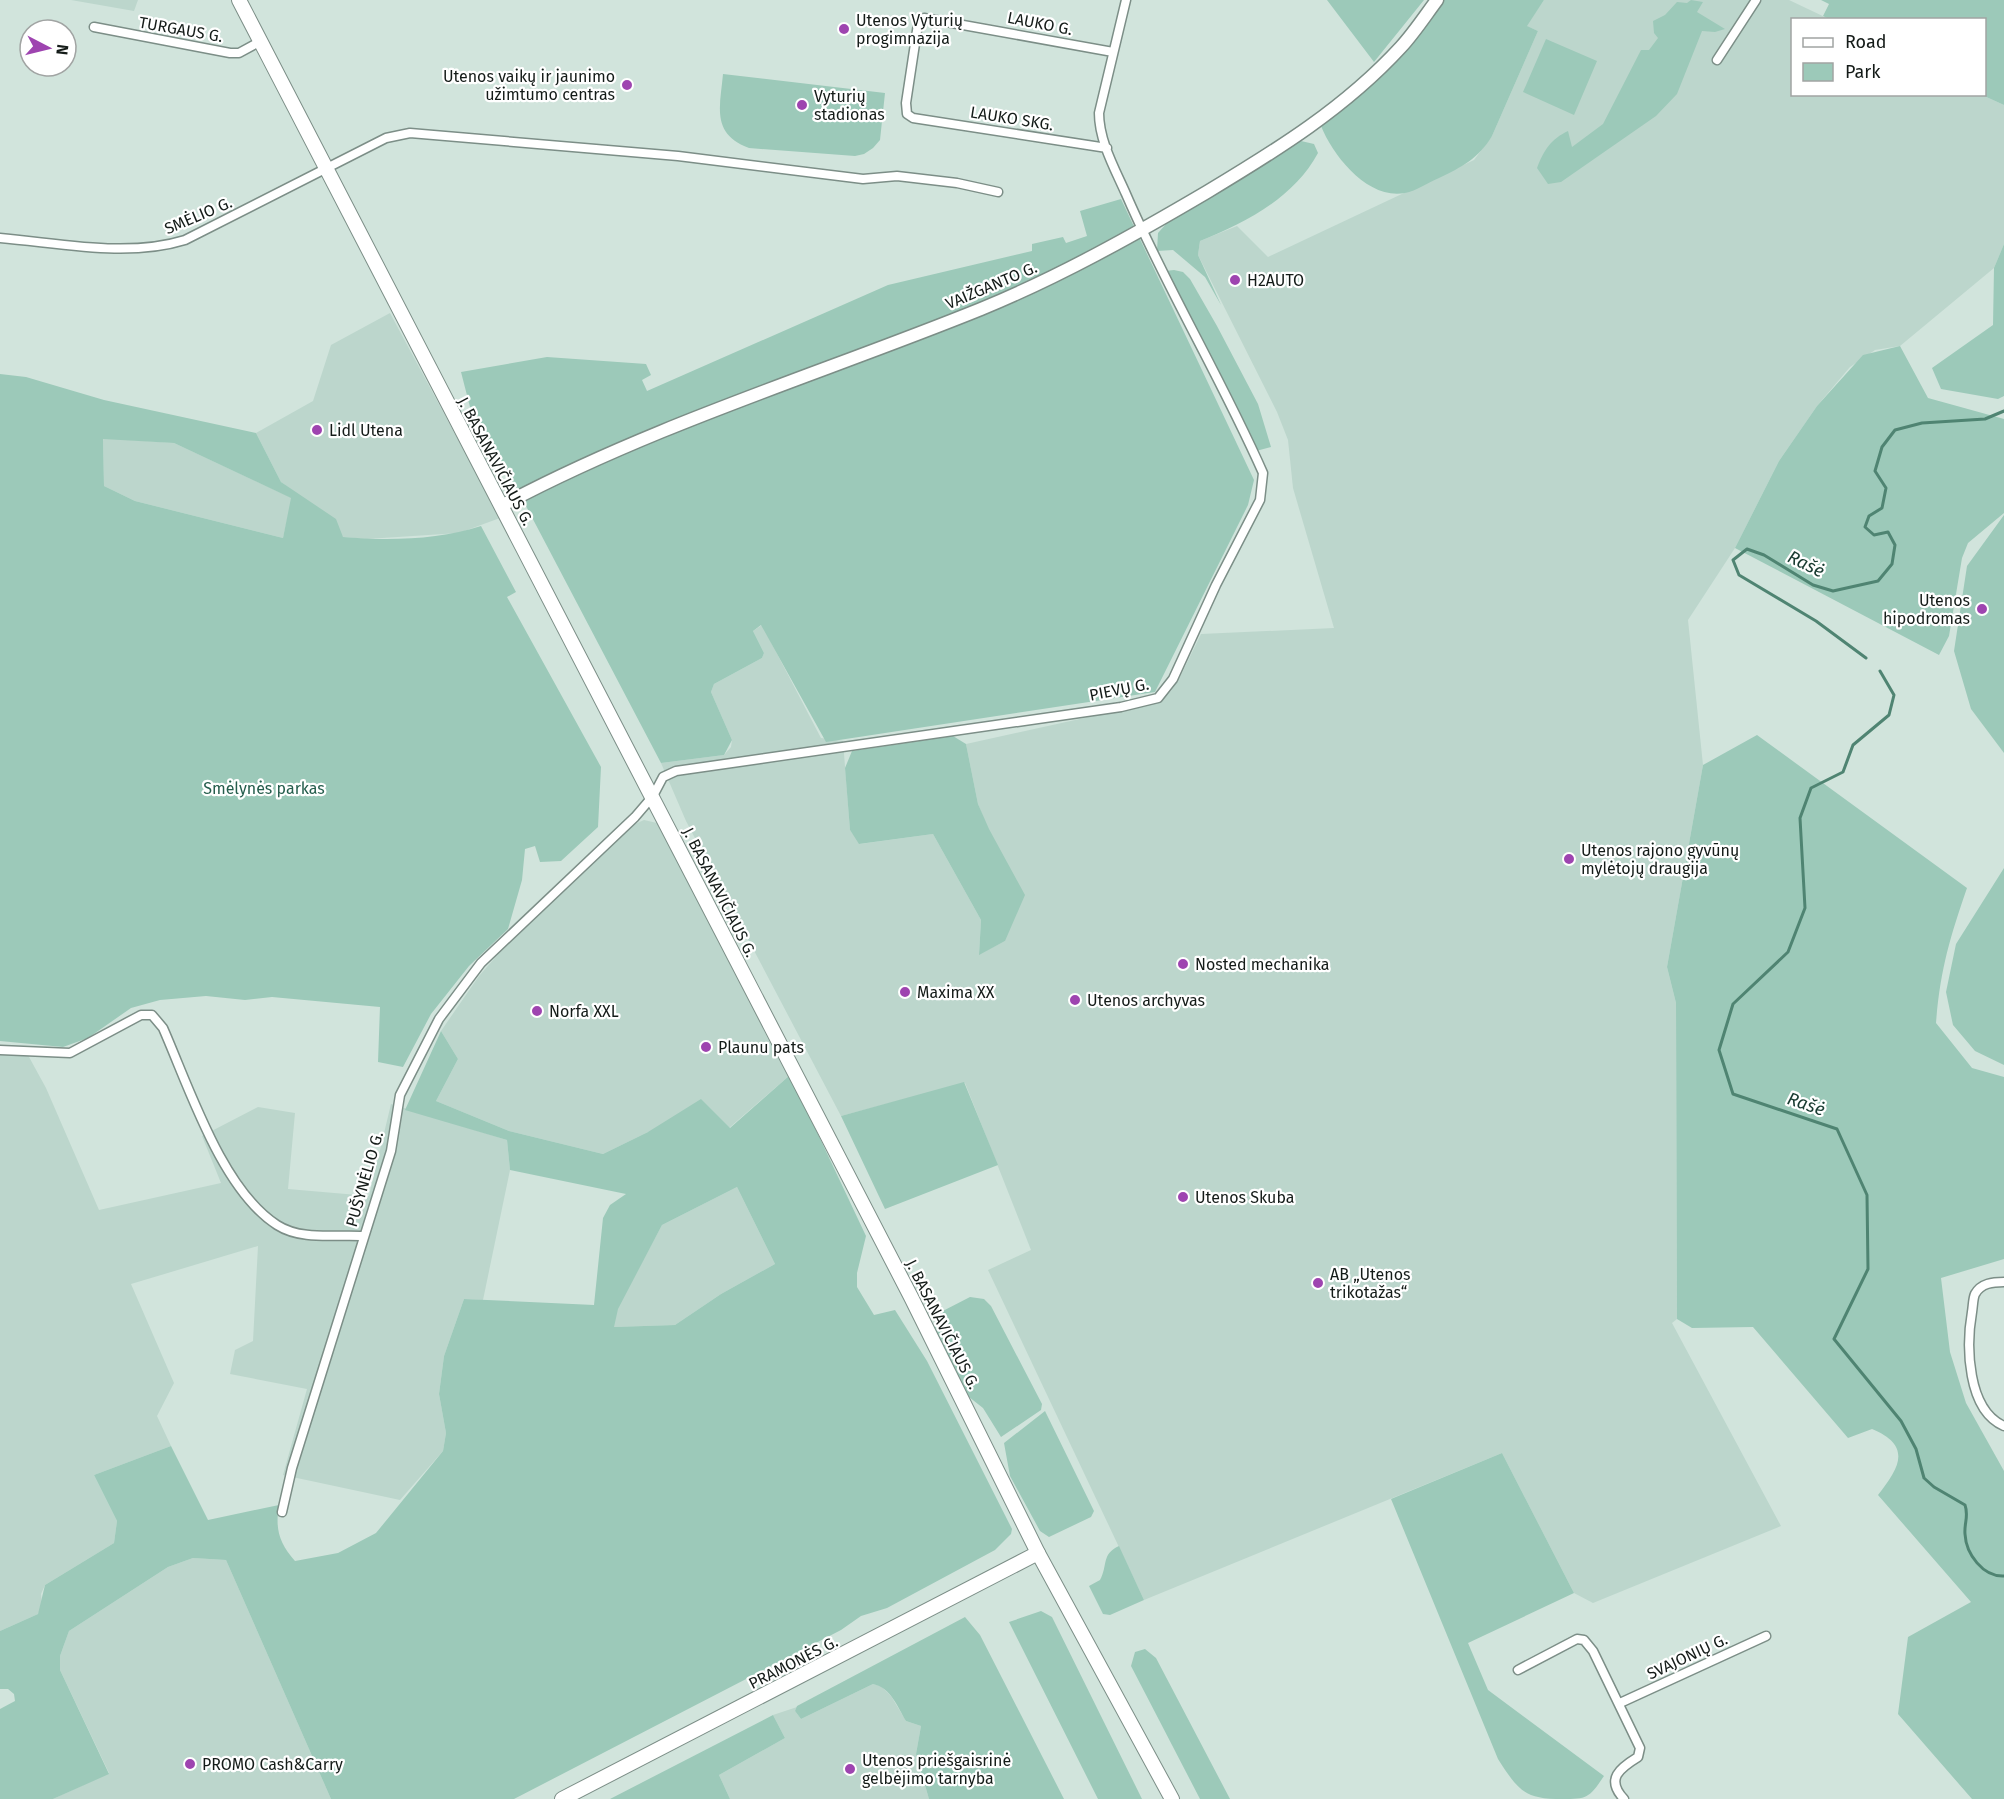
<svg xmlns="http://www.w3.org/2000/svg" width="2004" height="1799" font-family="'Fira Sans',sans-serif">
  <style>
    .built { fill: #bcd6cc }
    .green { fill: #9cc9b9; fill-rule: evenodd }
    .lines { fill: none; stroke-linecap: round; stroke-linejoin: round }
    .stream { stroke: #4f8472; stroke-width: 3 }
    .minor-casing { stroke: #7c8e87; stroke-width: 11 }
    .secondary-casing { stroke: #7c8e87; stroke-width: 15 }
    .primary-casing { stroke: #7c8e87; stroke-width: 16 }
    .trunk-casing { stroke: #7c8e87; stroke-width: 16 }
    .minor { stroke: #fff; stroke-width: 8 }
    .secondary { stroke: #fff; stroke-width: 12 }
    .primary { stroke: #fff; stroke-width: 14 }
    .trunk { stroke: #fff; stroke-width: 14 }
    .poi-dot { fill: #9e44b0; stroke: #fff; stroke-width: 2 }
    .labels { text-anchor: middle; stroke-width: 4.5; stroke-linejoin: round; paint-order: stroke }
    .poi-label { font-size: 16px; fill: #141b18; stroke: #fff; text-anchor: start }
    .street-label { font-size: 16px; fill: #141b18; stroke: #fff }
    .park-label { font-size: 16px; fill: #245d4c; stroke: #fff }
    .water-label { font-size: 18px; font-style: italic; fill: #193b31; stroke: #fff }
  </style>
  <rect width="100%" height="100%" fill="#d1e4dc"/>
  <!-- built -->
  <path class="built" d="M71 0H138L134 11Z
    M1544 0H1789L1829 19 1792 20V94L1982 95 2004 105V244L1994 268 1900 346 1875 350 1850 367 1817 406 1779 461 1735 548 1688 620 1703 765 1667 967 1676 1003 1677 1319 1672 1323 1781 1526 1593 1603 1574 1593 1502 1453 1144 1600 988 1270 1031 1250 965 1083 841 1116 686 821 661 763 724 755 731 747 732 740 711 692 714 684 762 658 764 653 753 631 762 625 821 738 843 741 850 830 860 844 933 834 981 920 979 954 1005 941 988 829 978 804 966 744 1157 702 1171 691 1180 677 1201 634 1334 628 1293 488 1288 440 1277 412 1198 255 1200 241 1237 226 1268 257 1474 160 1492 136 1538 31 1526 26Z
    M390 313 500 518 459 533 367 539 343 537 302 498 281 482 256 433 313 401 331 345Z
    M103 438 174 443 292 498 283 538 135 501 104 486Z
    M644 820 657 823 790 1075 729 1128 648 1132 603 1154 509 1131 436 1101 458 1059 441 1031 479 976 500 952 635 824Z
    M0 1045 23 1046 46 1088 99 1210 221 1183 202 1136 258 1107 295 1113 288 1189 369 1196 391 1104 507 1140 510 1170 483 1300 464 1299 444 1356 439 1394 446 1433 443 1451 400 1500 283 1475 307 1389 230 1374 235 1350 253 1341 258 1246 131 1284 174 1383 157 1416 171 1446 94 1475 117 1521 114 1543 45 1585 41 1594 42 1605 38 1614 0 1631Z
    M737 1187 775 1264 721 1294 675 1325 613 1327 617 1309 662 1225Z
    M193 1558 226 1560 331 1799H53L109 1773 60 1670V1656L69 1631 168 1567Z
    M873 1684 881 1686 891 1696 906 1721 921 1726 916 1754 929 1799H730L719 1775 785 1738 773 1715 797 1707 795 1711 801 1719Z"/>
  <!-- green -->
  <path class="green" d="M1327 0H1424L1374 62Z
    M1444 0H1544L1527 26 1538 31 1492 136C1479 158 1462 167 1439 178 1429 182 1416 191 1405 193 1368 200 1333 156 1321 126 1367 89 1411 49 1444 0Z
    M1691 0 1703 2 1697 12 1725 29 1715 32 1702 31 1677 94 1656 116 1561 182 1548 184 1537 168C1544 150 1551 139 1568 131L1572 147 1603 124 1641 50H1649L1658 38 1654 33 1653 21 1665 15 1677 2 1687 3Z
    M1821 0H2004V105L1982 95 1984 94V20L1829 19 1823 16 1829 4Z
    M1546 39 1597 61 1574 115 1523 92Z
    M723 74 885 93 880 140 873 148 864 154 855 156 749 148C711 134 720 107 723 74Z
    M1301 141 1314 144 1318 153C1294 198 1245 223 1200 241L1198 255 1221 305 1205 277 1173 250 1157 251 1158 233 1166 224Z
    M1121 199 1254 480 1248 505 1155 692 826 742 761 625 753 631 764 653 762 658 714 684 711 692 732 740 724 755 661 763 526 506 470 407 461 372 547 357 646 364 651 375 642 380 647 391 888 285 1032 251V244L1063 237 1066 243 1087 236 1080 211Z
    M2004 244V396L1998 399 1941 389 1932 368 1993 325 1994 268Z
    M1174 270 1183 272 1190 279 1217 326 1258 404 1271 447 1256 451 1165 271Z
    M1900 346 1928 398 2004 419V513L1968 543 1962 558 1949 636 1939 655 1735 548 1779 461 1817 406 1863 355Z
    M0 374 26 377 104 400 256 433 281 482 336 519 343 537C387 541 439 540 481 526L516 592 507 597 601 767 598 827 561 861 540 862 535 846 525 849 522 880 508 929 469 966 431 1014 403 1067 378 1062 380 1007 272 997 245 1000 206 996 160 1000 131 1008 88 1038 63 1047 0 1041ZM103 439 174 443 291 498 283 538 135 501 104 486Z
    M2004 515V753L1971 709 1954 651 1967 566Z
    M1757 735 1967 888C1950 937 1940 971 1936 1023L1972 1068 2004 1077V1259L1941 1278 1950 1352 1966 1403 2004 1471V1799H1972L1898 1714 1908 1637 1971 1602 1878 1495C1899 1468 1913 1446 1872 1429L1848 1438 1753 1327 1692 1328 1677 1319 1676 1003 1667 967 1703 765Z
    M953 736 966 744 978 804 989 829 1025 895 1005 941 979 955 981 920 933 834 859 844 850 830 845 768 852 751Z
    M2004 868V1065L1975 1051 1953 1025 1946 992 1956 944Z
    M441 1031 458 1059 436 1101 509 1131 603 1154 648 1132 701 1099 730 1128 790 1075 866 1236 857 1273V1287L874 1315 895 1310 927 1361 1012 1529 1011 1534 995 1550 887 1608 861 1616 841 1630 514 1799H331L226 1560 193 1558 168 1567 69 1631 60 1656V1670L109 1774 53 1799H0V1709L15 1701 14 1694 8 1689H0V1631L38 1614 45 1585 114 1543 117 1521 94 1475 171 1446 208 1520 279 1505C275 1529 279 1543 295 1561L338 1553 376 1533 443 1451 446 1433 439 1394 444 1356 464 1299 594 1305 603 1218 610 1205 626 1194 510 1170 507 1140 405 1110ZM737 1187 775 1264 721 1294 675 1325 614 1327 618 1309 662 1225Z
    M964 1082 998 1165 885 1209 841 1116Z
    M970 1297 984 1299 991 1306 1042 1404 1041 1410 1001 1437 983 1408 969 1397 934 1330 937 1314Z
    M1045 1411 1094 1511 1091 1517 1049 1537 1040 1531 1010 1476 1004 1443Z
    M1502 1453 1574 1593 1468 1643 1488 1690 1604 1776C1589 1798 1588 1799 1562 1799 1524 1799 1518 1790 1498 1759L1391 1499Z
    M1119 1546 1144 1600 1110 1615 1103 1614 1089 1586 1100 1580C1108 1566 1101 1554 1119 1546Z
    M1041 1611 1052 1617 1142 1799H1098L1009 1622Z
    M965 1617 980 1635 1064 1799H929L916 1754 921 1726 906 1721C897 1706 891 1688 873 1684L801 1719 795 1711 797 1706Z
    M1145 1649 1156 1658 1230 1799H1200L1131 1666 1135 1652Z
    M773 1715 785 1738 719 1775 730 1799H610Z"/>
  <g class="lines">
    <!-- stream -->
    <path class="stream" d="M1866 658 1816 621 1739 575 1733 560 1747 549 1764 555 1813 585 1833 591 1878 581 1892 564 1895 545 1888 532 1874 535 1865 527 1869 516 1882 508 1886 488 1875 471 1882 447 1895 430 1922 423 1985 419 2004 411
      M1880 671 1894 695 1889 715 1853 745 1843 772 1811 788 1800 818 1805 908 1788 952 1733 1004 1719 1050 1733 1094 1837 1129 1867 1195 1868 1269 1834 1339 1901 1421 1916 1449 1924 1478 1934 1487 1965 1505C1969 1516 1964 1523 1965 1534 1966 1554 1983 1577 2004 1576"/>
    <defs>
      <path id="minor" d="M94 27 230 53H239L261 41
        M1717 60 1756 0
        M1107 148 913 118 907 114 906 103 918 24 924 18 1113 52
        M0 238C60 243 127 258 185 240L386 138 410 133 678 156 863 179 897 176 957 183 998 192
        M0 1050 70 1053 141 1015H152L163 1028C189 1087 222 1190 277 1225 302 1241 336 1234 363 1236
        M2004 1282C1993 1282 1981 1283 1975 1294 1973 1298 1973 1306 1972 1312 1966 1346 1967 1410 2004 1426
        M282 1512 292 1468 391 1151 400 1095 439 1019 481 963 635 817 653 796 663 777 676 771 1121 707 1158 698 1173 679 1216 585 1260 500 1263 473C1221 378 1167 289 1126 194 1115 169 1099 141 1099 113L1126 0
        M1518 1670 1577 1639 1584 1640 1593 1651 1640 1748 1638 1757C1620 1768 1605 1779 1624 1799
        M1620 1703 1766 1636"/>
      <path id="secondary" d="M501 506C652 425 823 373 981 309 1059 277 1134 235 1207 192 1277 150 1345 108 1401 47 1414 33 1425 16 1437 0"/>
      <path id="primary" d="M239 0 911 1297 1038 1553"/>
      <path id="trunk" d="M562 1799 1038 1553 1172 1799"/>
    </defs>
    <!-- minor casing -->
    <use href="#minor" class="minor-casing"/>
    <!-- secondary casing -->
    <use href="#secondary" class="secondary-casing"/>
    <!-- primary casing -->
    <use href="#primary" class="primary-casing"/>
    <!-- trunk casing -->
    <use href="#trunk" class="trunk-casing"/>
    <!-- minor -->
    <use href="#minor" class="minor"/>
    <!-- secondary -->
    <use href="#secondary" class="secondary"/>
    <!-- primary -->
    <use href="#primary" class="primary"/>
    <!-- trunk -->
    <use href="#trunk" class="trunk"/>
  </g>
  <!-- markers -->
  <g class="poi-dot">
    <circle cx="844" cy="29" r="6"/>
    <circle cx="627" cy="85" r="6"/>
    <circle cx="802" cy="105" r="6"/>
    <circle cx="1235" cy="280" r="6"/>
    <circle cx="317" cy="430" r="6"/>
    <circle cx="1982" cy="609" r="6"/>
    <circle cx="1569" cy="859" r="6"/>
    <circle cx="1183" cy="964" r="6"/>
    <circle cx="905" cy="992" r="6"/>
    <circle cx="1075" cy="1000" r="6"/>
    <circle cx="537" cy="1011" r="6"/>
    <circle cx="706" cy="1047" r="6"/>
    <circle cx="1183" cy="1197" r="6"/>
    <circle cx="1318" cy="1283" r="6"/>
    <circle cx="190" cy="1764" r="6"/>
    <circle cx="850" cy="1769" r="6"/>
  </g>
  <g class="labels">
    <!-- poi labels -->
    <g class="poi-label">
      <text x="856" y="26">Utenos Vyturių<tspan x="856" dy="18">progimnazija</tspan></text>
      <text x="615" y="82" text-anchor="end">Utenos vaikų ir jaunimo<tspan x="615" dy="18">užimtumo centras</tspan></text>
      <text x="814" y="102">Vyturių<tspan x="814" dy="18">stadionas</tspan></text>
      <text x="1247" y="286">H2AUTO</text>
      <text x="329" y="436">Lidl Utena</text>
      <text x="1970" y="606" text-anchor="end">Utenos<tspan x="1970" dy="18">hipodromas</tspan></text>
      <text x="1581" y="856">Utenos rajono gyvūnų<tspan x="1581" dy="18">mylėtojų draugija</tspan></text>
      <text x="1195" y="970">Nosted mechanika</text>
      <text x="917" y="998">Maxima XX</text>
      <text x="1087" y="1006">Utenos archyvas</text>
      <text x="549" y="1017">Norfa XXL</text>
      <text x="718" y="1053">Plaunu pats</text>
      <text x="1195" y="1203">Utenos Skuba</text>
      <text x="1330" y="1280">AB „Utenos<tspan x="1330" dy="18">trikotažas“</tspan></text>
      <text x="862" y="1766">Utenos priešgaisrinė<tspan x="862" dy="18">gelbėjimo tarnyba</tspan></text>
      <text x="202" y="1770">PROMO Cash&amp;Carry</text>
    </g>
    <!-- street labels -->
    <g class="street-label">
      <text transform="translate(1040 23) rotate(11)" y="6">LAUKO G.</text>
      <text transform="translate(181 29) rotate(10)" y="6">TURGAUS G.</text>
      <text transform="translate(1012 118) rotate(9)" y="6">LAUKO SKG.</text>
      <text transform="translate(198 215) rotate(-23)" y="6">SMĖLIO G.</text>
      <text transform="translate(991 285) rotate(-23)" y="6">VAIŽGANTO G.</text>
      <text transform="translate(496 461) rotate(62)" y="6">J. BASANAVIČIAUS G.</text>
      <text transform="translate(1119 689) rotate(-11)" y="6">PIEVŲ G.</text>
      <text transform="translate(720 892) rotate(63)" y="6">J. BASANAVIČIAUS G.</text>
      <text transform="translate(364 1179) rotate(-74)" y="6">PUŠYNĖLIO G.</text>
      <text transform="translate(943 1324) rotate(63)" y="6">J. BASANAVIČIAUS G.</text>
      <text transform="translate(1687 1656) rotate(-25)" y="6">SVAJONIŲ G.</text>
      <text transform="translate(793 1662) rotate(-27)" y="6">PRAMONĖS G.</text>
    </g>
    <!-- park labels -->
    <g class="park-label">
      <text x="264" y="794">Smėlynės parkas</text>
    </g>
    <!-- water labels -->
    <g class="water-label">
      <text transform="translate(1806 564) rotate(26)" y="6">Rašė</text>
      <text transform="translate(1806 1104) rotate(19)" y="6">Rašė</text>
    </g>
  </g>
  <!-- legend -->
  <rect x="1791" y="18" width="195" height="78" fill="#ffffff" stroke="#a1a4a3" stroke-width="1.5"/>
  <rect x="1803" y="38" width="30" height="9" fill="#ffffff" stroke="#a1a4a3" stroke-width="1.5"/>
  <text x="1845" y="48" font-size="18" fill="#141b18">Road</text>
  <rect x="1803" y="63" width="30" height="18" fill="#9cc9b9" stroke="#a1a4a3" stroke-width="1.5"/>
  <text x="1845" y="78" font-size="18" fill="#141b18">Park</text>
  <!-- north arrow -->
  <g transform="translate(48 48) rotate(97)"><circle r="28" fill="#ffffff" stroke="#a1a4a3" stroke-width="1.5"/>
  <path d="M0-4.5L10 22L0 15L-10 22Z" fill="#9e44b0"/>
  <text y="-9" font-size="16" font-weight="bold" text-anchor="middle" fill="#141b18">N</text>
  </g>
</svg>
